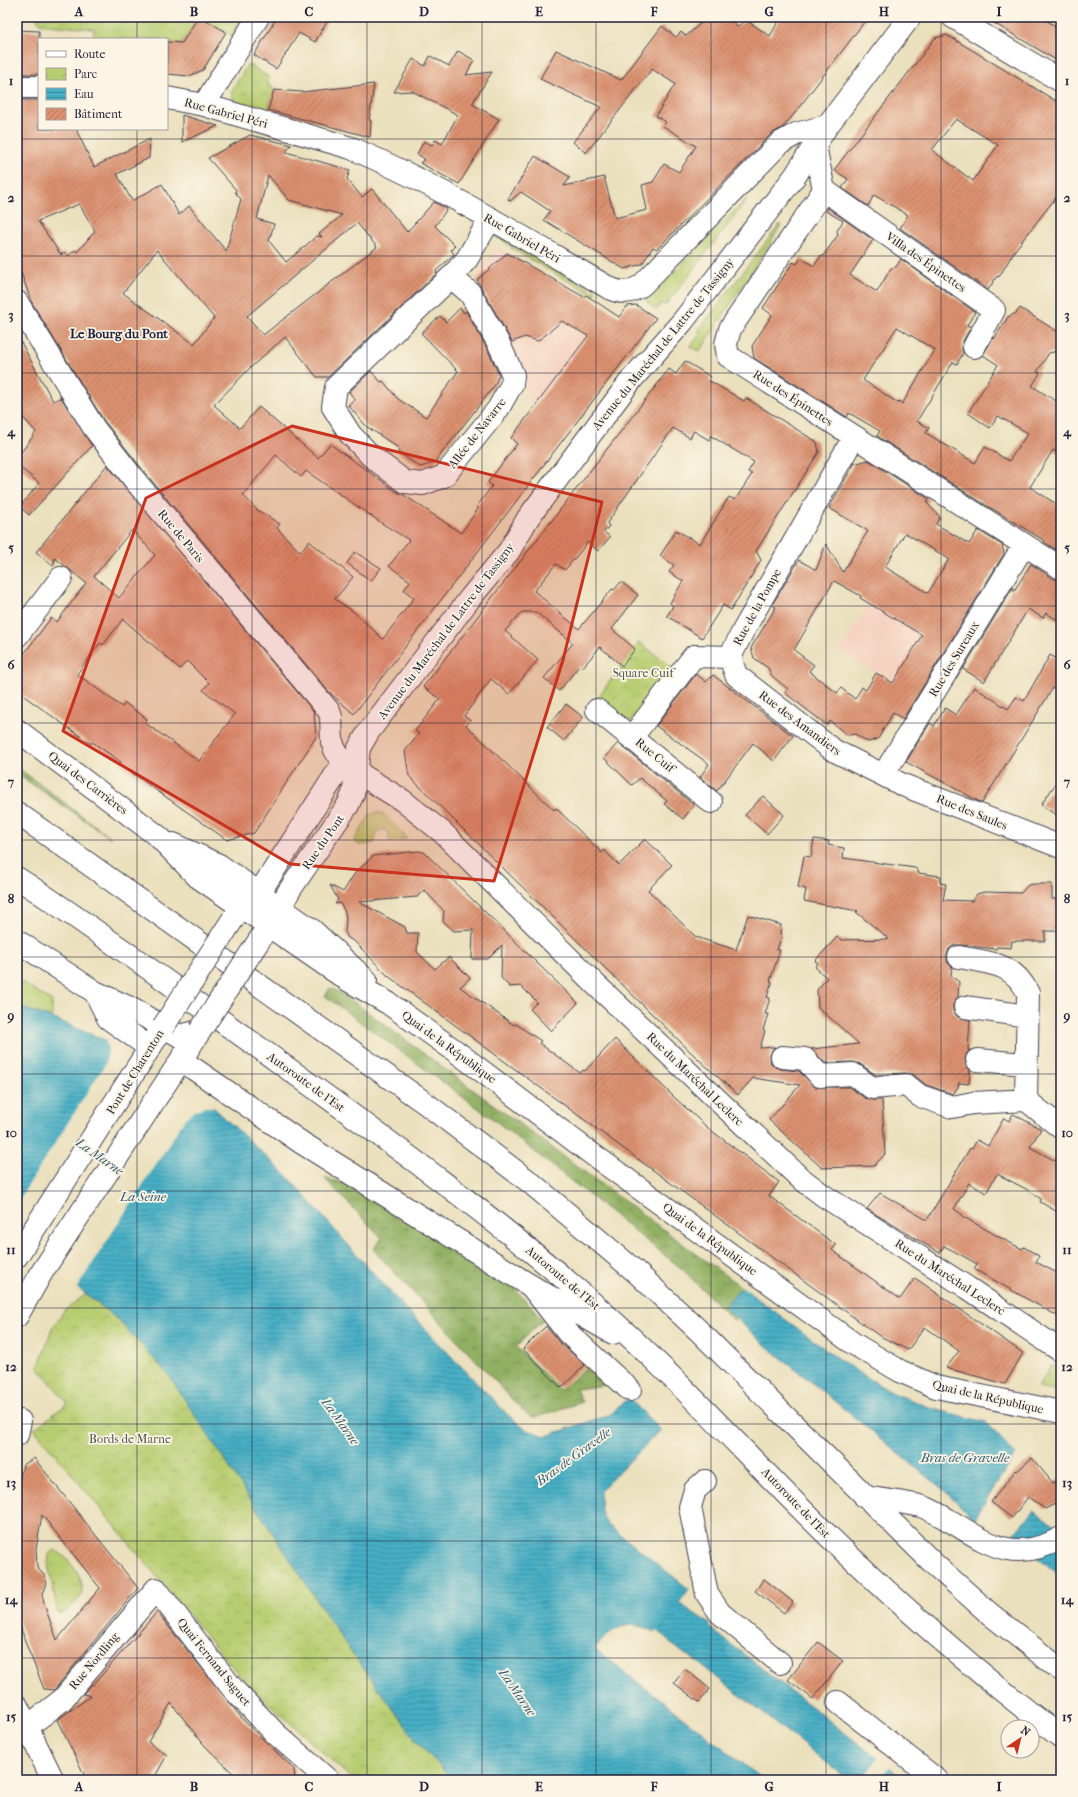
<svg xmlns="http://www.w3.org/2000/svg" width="1078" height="1797" font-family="'IM FELL French Canon',serif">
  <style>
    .built { fill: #f5d3c1 }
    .grass { fill: url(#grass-tufts); stroke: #6d7856 }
    .forest { fill: url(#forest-crowns); stroke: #5a694f }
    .park { fill: url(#park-crowns); stroke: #6d7856 }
    .garden { fill: #b8cd71; stroke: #6d7856 }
    .water { fill: url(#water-rules); stroke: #346880 }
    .pier { fill: #eae0bd }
    .building { fill: url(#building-hatch); fill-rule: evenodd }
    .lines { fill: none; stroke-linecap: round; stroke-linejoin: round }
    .minor-casing { stroke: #403e4e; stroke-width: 24 }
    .major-casing { stroke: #403e4e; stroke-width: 24 }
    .highway-casing { stroke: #403e4e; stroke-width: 24 }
    .minor { stroke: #fff; stroke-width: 22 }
    .major { stroke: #fff; stroke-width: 22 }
    .highway { stroke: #fff; stroke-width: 22 }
    .major-bridge-casing { stroke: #403e4e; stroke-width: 24; stroke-linecap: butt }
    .major-bridge { stroke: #fff; stroke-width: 22 }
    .marked { fill: #c8321e; fill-opacity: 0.2; stroke: #c8321e; stroke-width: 3; stroke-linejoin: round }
    .grid { fill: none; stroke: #22223b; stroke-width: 1; stroke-opacity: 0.55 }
    .labels { text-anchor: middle; stroke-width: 3.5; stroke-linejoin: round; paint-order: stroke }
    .street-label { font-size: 12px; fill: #22223b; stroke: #fcf5e5 }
    .park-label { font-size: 12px; fill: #4f554b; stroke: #fcf5e5 }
    .neighbourhood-label { font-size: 13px; font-weight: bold; fill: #22223b; stroke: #fcf5e5 }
    .water-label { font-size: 13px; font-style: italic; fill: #305a72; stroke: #fcf5e5 }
    .neatline { fill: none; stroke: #22223b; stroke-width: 1.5 }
    .grid-label { font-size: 13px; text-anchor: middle; font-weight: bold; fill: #22223b }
  </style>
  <defs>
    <pattern id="grass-tufts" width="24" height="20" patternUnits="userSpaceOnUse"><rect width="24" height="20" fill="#b8cd71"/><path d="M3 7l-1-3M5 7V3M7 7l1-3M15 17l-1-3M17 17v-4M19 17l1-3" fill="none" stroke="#9eb063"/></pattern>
    <pattern id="forest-crowns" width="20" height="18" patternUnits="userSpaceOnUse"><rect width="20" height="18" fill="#92b063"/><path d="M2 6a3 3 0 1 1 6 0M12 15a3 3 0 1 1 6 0" fill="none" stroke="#778f53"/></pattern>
    <pattern id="park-crowns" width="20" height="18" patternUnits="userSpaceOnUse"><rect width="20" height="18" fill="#b8cd71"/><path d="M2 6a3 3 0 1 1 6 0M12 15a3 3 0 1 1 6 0" fill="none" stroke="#9eb063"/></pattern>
    <pattern id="water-rules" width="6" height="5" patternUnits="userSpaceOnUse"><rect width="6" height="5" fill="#46afc5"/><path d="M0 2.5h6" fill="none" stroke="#3a8ea1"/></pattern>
    <pattern id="building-hatch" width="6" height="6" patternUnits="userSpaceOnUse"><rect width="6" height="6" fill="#db9170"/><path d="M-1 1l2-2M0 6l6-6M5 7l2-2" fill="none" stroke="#b1765d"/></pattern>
  </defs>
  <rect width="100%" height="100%" fill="#fcf5e5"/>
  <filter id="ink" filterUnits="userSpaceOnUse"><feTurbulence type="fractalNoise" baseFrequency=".025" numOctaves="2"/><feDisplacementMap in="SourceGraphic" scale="8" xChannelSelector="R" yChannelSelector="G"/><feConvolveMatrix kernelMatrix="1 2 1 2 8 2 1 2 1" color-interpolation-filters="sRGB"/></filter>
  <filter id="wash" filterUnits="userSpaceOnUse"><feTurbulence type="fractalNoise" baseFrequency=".012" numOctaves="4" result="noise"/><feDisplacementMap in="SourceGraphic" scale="16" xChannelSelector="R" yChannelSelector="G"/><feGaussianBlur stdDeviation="0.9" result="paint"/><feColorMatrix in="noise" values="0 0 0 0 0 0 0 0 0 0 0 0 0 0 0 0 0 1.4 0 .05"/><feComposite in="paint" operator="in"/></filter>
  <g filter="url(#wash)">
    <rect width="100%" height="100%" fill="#eae0bd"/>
    <!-- built -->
    <path class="built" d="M495 246 584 297 586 295 598 303 588 336 539 401 530 402 507 345 476 277 485 259 489 258Z
      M936 598 966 616 917 697 840 651 869 603Z"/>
    <!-- grass -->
    <path class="grass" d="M496 234 596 292 594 296 511 248 512 246 495 236Z
      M17 979 52 1001V1018L17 1006Z
      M1052 1365 1061 1371V1392L1038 1387Z
      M54 1550C66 1554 88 1581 81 1595 80 1599 74 1603 71 1607 67 1611 65 1614 58 1613L48 1564 49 1554Z"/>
    <!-- forest -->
    <path class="forest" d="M17 767 111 838 17 774Z
      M330 988 343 994 759 1300 734 1321 682 1269 497 1122 325 996Z
      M324 1178 344 1183 512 1285 543 1320 516 1347 561 1390 586 1367 613 1384 576 1389 582 1402 537 1417H531L521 1409 373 1249 382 1238Z"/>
    <!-- park -->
    <path class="park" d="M36 17H198L182 43 167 42V39H129L93 36 94 29 46 25 40 23Z
      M201 17H243L232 36Z
      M248 64 269 77 268 85 271 86 274 90 268 110 234 101 231 92Z
      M639 642 674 669 633 721H623L596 700Z
      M86 1294 118 1320 168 1374 347 1646 419 1744 453 1780H353L244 1681 34 1429 68 1403 38 1368 52 1329 63 1312Z"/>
    <!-- garden -->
    <path class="garden" d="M746 199 747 200 665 306 662 303 656 310 646 301Z
      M780 224 781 225 770 243 700 351 690 347 701 333 698 331Z
      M377 812 383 814 407 838 391 842 389 840V833L385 830H380L376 835 374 843 359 845 354 841 370 815Z"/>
    <!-- water -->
    <path class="water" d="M17 1006 52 1018 103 1039 212 1106 286 1175 400 1303 508 1415 526 1430 546 1436 611 1414 629 1398 661 1430 600 1491C600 1505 600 1514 608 1525L689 1589 679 1603 710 1624 709 1627 905 1780H849L688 1655H686L670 1643 671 1641 657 1630 655 1632C629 1618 611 1627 595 1649L764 1780H453L419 1744 347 1646 168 1374 118 1320 86 1294 17 1243Z
      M742 1287 841 1361 891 1392 934 1409 986 1422 1015 1454 974 1520 950 1495 764 1344 724 1307Z
      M1034 1510 1061 1530V1576L1010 1537Z"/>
    <!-- pier -->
    <path class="pier" d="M105 1038 216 1107H204L194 1111 185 1119 76 1289 17 1245V1203L106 1063 108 1050Z
      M879 1757 890 1766 878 1780H861Z"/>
    <g id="blocks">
      <!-- building -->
      <path class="building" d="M198 17H201L226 32 203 70 189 76 167 74V42L182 43Z
        M272 17H330L315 42 299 33 276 69 254 55 276 19Z
        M708 17H730L737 27 746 20 770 36 781 17H868L791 118 782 128 771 134 657 249 653 247 642 264 624 269 544 220 550 211 521 192 510 201 508 199 535 156 570 177 564 186 604 177 615 218 647 210 642 185 653 182 664 164 679 172 696 146 663 126 666 122 656 116 675 84 652 69 586 153 573 142 601 107 540 79 556 50 621 80 662 26 676 37 681 32 686 36Z
        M984 17H1040L1061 29V63Z
        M17 30 39 31V74H17Z
        M947 35 1061 104V191L1015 250 999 277 997 276 988 290 900 228 908 215 874 195 868 206 842 188 848 179 834 170 935 38ZM956 119 998 145 973 181 932 150Z
        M458 51 474 60 466 75 492 72 472 104 499 119 459 184 420 163 425 159 417 154 424 141 432 145 435 140 442 144 458 115 412 91 394 92 413 59 425 66 430 56 449 66Z
        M374 84 369 120 371 121 370 137 268 110 274 90 302 92Z
        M17 100H39V129H76L94 167 150 139 149 158 117 174 132 201 162 184 179 215 189 206 226 251 241 199 235 192 236 190 208 158 250 135 291 145 286 152 350 170 347 179 362 197 372 189 407 232 434 202 447 209 435 226 455 246 451 250 454 254 436 271 437 273 328 377H317L285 337 251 367 214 405 240 428 259 407 318 458 330 444 397 492 404 495 461 533 478 509 477 506 492 486 488 482 517 444 511 438 588 336 562 321 538 341 525 337 512 342 477 280 507 253 584 297 586 295 619 317 627 306 636 305 656 318 354 714 329 692 147 475 104 421 32 303 17 262ZM268 175 289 200 342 215 319 234 322 237 317 236 286 262 269 241 274 224 257 219ZM79 204 95 231 77 252 75 250 68 256 64 252 61 255 38 221ZM357 223 377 247 263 335 247 316ZM157 250 214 318 194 344 123 293ZM276 455 301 477 306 471 383 524 409 540 389 566 410 581 404 590 414 598 383 639 354 612 335 599 353 577 309 541 300 552 277 528 280 524 257 510 243 495Z
        M182 115 218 126 182 142Z
        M828 208 873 240 850 275 877 292 891 268 896 267 901 259 975 312 967 325 971 327 963 341 962 348 963 353 957 364 953 362 917 421 929 428 926 433 975 463 985 447 1009 461 1028 433 998 416 990 428 968 413 998 365 983 355 993 338 994 339 1008 317 1016 313 1020 308 1058 332V351L1049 353 1037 372 1040 373 1032 386 1061 404V454L1053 450 1030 487 1061 507V553L1044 542 1045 541 991 508 992 509 877 436 880 431 849 413 847 417 754 358 752 346 772 315 763 308 793 262 797 264 801 258 814 266 820 257 823 256 838 235 837 231 843 221 826 211ZM897 327 935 350 902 404 899 401 898 403 863 380Z
        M460 308 464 313 466 311 488 350 499 375 495 385 434 463 420 467 398 452 400 449 366 426 348 405 355 400 349 392 371 371 381 382 383 381 398 399 426 417 458 371 421 333 440 316 446 322Z
        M17 335 53 401 60 398V396L92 446 29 515 20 507 39 483 17 465V458L36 432 17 411Z
        M685 361 711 377 708 380 744 401 746 398 817 442 819 452 756 551 761 560 731 610 723 605 702 638 667 616 673 606 670 603 683 581 669 572 674 565 660 556 676 530 700 544 729 497 735 500 752 474 748 472 754 462 711 436 709 440 694 431 690 438 673 428 607 523 609 526 604 532 610 537 598 551 588 542 565 570 556 564 534 591 579 629 612 589 614 590 621 582 638 595 612 629 635 649 622 666 600 647 582 668 579 666 559 691 544 678 573 643 536 612H522L505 631 538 660 509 694 491 679 464 716 471 721 466 725 554 810 556 808 602 853 604 850 619 865 645 839 672 865 648 890 696 937 736 950 748 915 781 925 780 934 782 935 777 950H780L770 981 772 982 767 997 770 998 765 1014H768L763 1030 765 1031 760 1048 775 1047 772 1050 770 1056 771 1063 775 1067 781 1069 799 1071 815 1087H849L865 1098 873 1100H882L885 1154 874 1166 822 1168 769 1120 800 1085 753 1078 738 1095 697 1058 409 776 405 751 419 734 415 731 440 699 423 687 669 369 676 374Z
        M868 460 929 499 927 503 940 517 936 524 969 544 978 530 1002 545 1004 554 903 719 893 713 878 739 868 742 855 734 847 735 830 721 827 725 785 693 788 689 772 676 768 668 754 658 751 648 776 607 772 605 799 560 816 570 826 544 843 572 868 531 829 508 854 464ZM905 533 949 559 928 593 885 567ZM834 581 861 596 860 598 922 635 893 683 876 673 866 690 862 687 855 699 841 688 837 693 809 671 814 665 794 650Z
        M107 465 314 712 316 737 254 833 227 840 119 764 121 762 92 742 91 744 17 691V663L51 618 57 622 86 583 55 558 53 566 36 552ZM132 530 155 555 119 598 94 576ZM123 619 180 669 187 661 209 683 203 690 235 714 199 761 145 723 147 719 125 703 122 707 77 674 100 643 103 645Z
        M355 552 381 568 371 581 347 563Z
        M1031 564 1054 579 1061 580V622L1046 613 1043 618 1028 609 984 682 963 669 1013 587 1014 591Z
        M1050 655 1061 661V686L1056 683 982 803 906 762 930 723 934 726 945 708 956 715 974 687 1008 709 1016 697 1024 701Z
        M696 674 706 682 713 675 793 736 774 761 753 743 717 791 700 777 709 764 656 726Z
        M566 704 583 717 564 741 547 727Z
        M618 743 694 805 683 819 664 804 667 801 640 778 632 785 604 758Z
        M1061 776V818L1041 805Z
        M763 796 784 815 767 834 745 815Z
        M814 839 829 841 828 845 844 848 843 858 915 868 918 870V873L941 876 940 883 946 884 943 900 972 901 977 894 984 892 1021 893 1028 885 1034 884H1052V899H1061V931H1045V941H1012L1011 948 997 947 996 949 961 945H954L949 949 947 955V962L952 967 951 976 959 982 958 997 953 1005V1011L958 1017 970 1020 968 1050H970L967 1053 965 1059 966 1066 970 1070 969 1084 959 1083 958 1087 953 1094 926 1085 914 1075 905 1073 876 1075 860 1064 853 1062 825 1063 811 1049 859 1044 818 1007 817 990 827 978 815 967 818 963 815 961 837 937 842 940 889 939 856 912 858 911 804 901 806 889 798 887 804 856 811 857Z
        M418 851 424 852 578 1003 551 1031 530 1009 537 1002 521 986 510 987 501 978 502 945 488 959H472L473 930 454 931 443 921 444 911 424 890 417 897 359 902 405 927 407 933H418L417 952 435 969 449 957 470 978 460 987 514 1025 516 1024 541 1041 539 1043 580 1073 583 1070 585 1071 615 1039 676 1099 708 1128 779 1182 769 1196 836 1245 832 1250 900 1299 915 1278 1023 1353 1005 1384 946 1368 959 1351 925 1327 908 1350 878 1335 388 976 355 942 348 938 345 932 346 919 345 912 340 903 335 904 338 900 330 885 343 892 355 873 373 856Z
        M1013 1114 1041 1129 1030 1147 1061 1164V1214L1040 1202 1041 1199 1028 1190 997 1174 986 1193 969 1183 954 1209 963 1215 962 1216 1001 1238 1022 1249 1024 1247 1039 1256 1036 1262 1061 1275V1318L974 1269 977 1264 963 1256 944 1246 940 1253 867 1209 880 1193 927 1220 970 1148 972 1149 977 1140 988 1146 1004 1118 1009 1121Z
        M546 1326 559 1342 585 1365 561 1388 523 1349Z
        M34 1458 138 1588 54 1690 44 1689 26 1644 17 1615V1491L23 1465ZM42 1515 100 1588 57 1640 45 1607 42 1594 46 1583 45 1576 37 1568 36 1549Z
        M1032 1458 1053 1483 1061 1479V1501L1045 1509 1028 1497 1012 1518 991 1502 1016 1470 1017 1471Z
        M764 1579 793 1602 784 1613 755 1591Z
        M157 1612 244 1721 294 1769 295 1780H240L205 1746 171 1703 148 1742 167 1755 153 1780H87L57 1720 91 1696 83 1694 92 1684 93 1685Z
        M818 1642 843 1661 813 1699 788 1680Z
        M685 1669 710 1689 699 1702 674 1683Z"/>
    </g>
  </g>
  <g filter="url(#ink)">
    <use href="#blocks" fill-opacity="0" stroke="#403e4e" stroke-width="1"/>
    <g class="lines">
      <defs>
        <path id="minor" d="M953 17 1061 81
          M17 87H39
          M167 98 204 105 351 148C441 186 525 239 609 288 622 294 630 293 642 285L780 143 796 134 827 126
          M204 105 258 17
          M815 146 824 190 730 329 726 344 728 356 1061 568
          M824 190 994 310 974 347
          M451 277 470 293 499 344 513 375 512 384 498 409 444 476 423 484 405 482 372 457 350 434 333 407 336 387 451 277 467 259 490 219
          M17 302 94 428 137 483 329 711 331 717 332 742 335 750 344 764 402 800 442 832 595 984 799 1177 824 1196 968 1288 1061 1351
          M17 636 61 578
          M730 657 736 675 833 750 903 785 1061 847
          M597 710 711 802
          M632 737 694 656 730 657 743 631 854 437
          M884 774 1024 545
          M259 893 340 768 344 764
          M959 957C989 963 1013 962 1028 993L1026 1100
          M965 1007 1028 1016
          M782 1057 805 1059 820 1076 853 1074 872 1088 906 1085 920 1096 952 1107 973 1103 1026 1100 1061 1128
          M977 1060 1027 1064
          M531 1286 568 1333 630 1390
          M17 1435 20 1421
          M705 1481 695 1490 690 1507 707 1594 720 1613 780 1663
          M838 1702 937 1780
          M27 1727 62 1700 156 1589 233 1689 276 1734 328 1780"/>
        <path id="major" d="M17 730 159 837 198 877 346 979 388 1003 454 1050 592 1154 854 1344 900 1371 936 1387 1061 1412
          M173 844 219 865 312 930 366 980
          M261 937 280 908 289 891 348 805 353 794 356 777 359 748 369 731 471 597 509 551 528 518 632 379 683 321 795 176 827 126 910 17
          M17 941 95 992 130 1008 180 1036 200 1031
          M95 992 108 1018 150 1048
          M17 1256 163 1027
          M17 1316 42 1272 200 1031
          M17 1706 53 1780"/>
        <path id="highway" d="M17 813 425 1103 531 1183 636 1272 697 1329 935 1565 990 1614 1061 1670
          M17 878C97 929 173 987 251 1042 369 1127 488 1211 597 1307 684 1383 760 1471 844 1551 913 1617 985 1679 1061 1737
          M181 1060 302 1143 531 1286 613 1333
          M865 1497C880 1500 914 1503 926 1508 976 1531 1003 1570 1061 1538"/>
      </defs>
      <!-- minor casing -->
      <use href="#minor" class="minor-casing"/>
      <!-- major casing -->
      <use href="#major" class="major-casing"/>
      <!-- highway casing -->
      <use href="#highway" class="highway-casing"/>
      <!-- minor -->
      <use href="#minor" class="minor"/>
      <!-- major -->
      <use href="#major" class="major"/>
      <!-- highway -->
      <use href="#highway" class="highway"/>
      <defs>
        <path id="major-bridge" d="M163 1027 233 919
          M200 1031 260 939"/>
      </defs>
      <!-- major-bridge casing -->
      <use href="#major-bridge" class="major-bridge-casing"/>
      <!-- major-bridge -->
      <use href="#major-bridge" class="major-bridge"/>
    </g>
  </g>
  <!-- marked area -->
  <path class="marked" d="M292 426 602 502 563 660 494 881 290 864 63 731 146 498Z"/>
  <!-- grid -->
  <path class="grid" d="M137 17V39M252 17V1780M367 17V1780M482 17V1780M596 17V1780M711 17V1780M826 17V1780M941 17V1780M137 129V1780M17 139H1061M17 256H1061M17 373H1061M17 489H1061M17 606H1061M17 723H1061M17 840H1061M17 957H1061M17 1074H1061M17 1191H1061M17 1308H1061M17 1424H1061M17 1541H1061M17 1658H1061"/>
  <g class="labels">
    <!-- street labels -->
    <g class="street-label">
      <text transform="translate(226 113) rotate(15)" y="4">Rue Gabriel Péri</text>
      <text transform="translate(522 238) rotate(30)" y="4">Rue Gabriel Péri</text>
      <text transform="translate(926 262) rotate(35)" y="4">Villa des Épinettes</text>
      <text transform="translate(663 344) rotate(-51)" y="4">Avenue du Maréchal de Lattre de Tassigny</text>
      <text transform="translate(793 398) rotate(33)" y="4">Rue des Épinettes</text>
      <text transform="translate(477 433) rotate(-52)" y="4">Allée de Navarre</text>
      <text transform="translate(181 536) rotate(50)" y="4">Rue de Paris</text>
      <text transform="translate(757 607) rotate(-61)" y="4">Rue de la Pompe</text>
      <text transform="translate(446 631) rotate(-53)" y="4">Avenue du Maréchal de Lattre de Tassigny</text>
      <text transform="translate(954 659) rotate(-59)" y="4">Rue des Sureaux</text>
      <text transform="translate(800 723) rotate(37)" y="4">Rue des Amandiers</text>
      <text transform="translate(655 755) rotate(39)" y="4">Rue Cuif</text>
      <text transform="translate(88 783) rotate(37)" y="4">Quai des Carrières</text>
      <text transform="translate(972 812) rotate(22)" y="4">Rue des Saules</text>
      <text transform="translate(323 842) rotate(-55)" y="4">Rue du Pont</text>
      <text transform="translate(449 1047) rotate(36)" y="4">Quai de la République</text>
      <text transform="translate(135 1072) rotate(-58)" y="4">Pont de Charenton</text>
      <text transform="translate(695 1079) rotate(44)" y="4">Rue du Maréchal Leclerc</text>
      <text transform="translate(306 1082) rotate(36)" y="4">Autoroute de l’Est</text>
      <text transform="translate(710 1239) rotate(36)" y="4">Quai de la République</text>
      <text transform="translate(950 1277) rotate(33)" y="4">Rue du Maréchal Leclerc</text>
      <text transform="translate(563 1278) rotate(40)" y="4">Autoroute de l’Est</text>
      <text transform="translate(988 1397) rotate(13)" y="4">Quai de la République</text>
      <text transform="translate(796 1503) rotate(46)" y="4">Autoroute de l’Est</text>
      <text transform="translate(94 1661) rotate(-50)" y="4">Rue Nordling</text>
      <text transform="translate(214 1662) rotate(51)" y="4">Quai Fernand Saguet</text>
    </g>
    <!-- park labels -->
    <g class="park-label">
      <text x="643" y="677">Square Cuif</text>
      <text x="130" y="1443">Bords de Marne</text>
    </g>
    <!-- neighbourhood labels -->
    <g class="neighbourhood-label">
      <text x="119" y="338">Le Bourg du Pont</text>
    </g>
    <!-- water labels -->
    <g class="water-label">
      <text transform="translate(100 1156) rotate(35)" y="5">La Marne</text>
      <text x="143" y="1201">La Seine</text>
      <text transform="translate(341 1421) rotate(54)" y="5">La Marne</text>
      <text transform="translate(573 1456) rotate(-36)" y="5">Bras de Gravelle</text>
      <text x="965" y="1462">Bras de Gravelle</text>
      <text transform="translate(518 1692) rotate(55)" y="5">La Marne</text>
    </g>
  </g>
  <!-- margin -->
  <rect width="1078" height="1797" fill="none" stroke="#fcf5e5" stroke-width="44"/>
  <!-- legend -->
  <rect x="38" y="38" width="130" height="92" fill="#fcf5e5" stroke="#a5a1a1"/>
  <rect x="46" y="51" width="20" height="6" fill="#ffffff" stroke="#a5a1a1"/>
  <text x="74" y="58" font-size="12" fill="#22223b">Route</text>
  <rect x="46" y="68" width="20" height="12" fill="url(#park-crowns)" stroke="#a5a1a1"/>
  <text x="74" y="78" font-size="12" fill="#22223b">Parc</text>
  <rect x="46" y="88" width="20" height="12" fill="url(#water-rules)" stroke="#a5a1a1"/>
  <text x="74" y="98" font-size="12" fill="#22223b">Eau</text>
  <rect x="46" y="108" width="20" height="12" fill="url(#building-hatch)" stroke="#a5a1a1"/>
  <text x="74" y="118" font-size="12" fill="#22223b">Bâtiment</text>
  <!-- north arrow -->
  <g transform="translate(1020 1739) rotate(35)"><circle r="19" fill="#fcf5e5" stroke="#a5a1a1"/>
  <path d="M0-3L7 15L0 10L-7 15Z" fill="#c8321e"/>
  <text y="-6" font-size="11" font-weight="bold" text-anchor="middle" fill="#22223b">N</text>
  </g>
  <rect x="22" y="22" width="1034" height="1753" class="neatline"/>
  <g class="grid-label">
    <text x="79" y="16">A</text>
    <text x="194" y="16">B</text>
    <text x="309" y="16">C</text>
    <text x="424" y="16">D</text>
    <text x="539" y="16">E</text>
    <text x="654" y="16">F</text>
    <text x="769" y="16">G</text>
    <text x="884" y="16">H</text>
    <text x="999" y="16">I</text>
    <text x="11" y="85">1</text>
    <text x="1067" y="85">1</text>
    <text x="11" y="202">2</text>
    <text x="1067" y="202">2</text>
    <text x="11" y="319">3</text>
    <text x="1067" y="319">3</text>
    <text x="11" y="436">4</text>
    <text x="1067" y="436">4</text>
    <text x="11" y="552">5</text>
    <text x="1067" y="552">5</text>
    <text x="11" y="669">6</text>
    <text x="1067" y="669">6</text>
    <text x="11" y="786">7</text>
    <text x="1067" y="786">7</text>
    <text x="11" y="903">8</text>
    <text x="1067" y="903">8</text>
    <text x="11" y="1020">9</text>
    <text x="1067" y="1020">9</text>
    <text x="11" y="1137">10</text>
    <text x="1067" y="1137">10</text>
    <text x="11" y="1254">11</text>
    <text x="1067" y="1254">11</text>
    <text x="11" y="1371">12</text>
    <text x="1067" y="1371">12</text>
    <text x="11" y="1487">13</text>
    <text x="1067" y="1487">13</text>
    <text x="11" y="1604">14</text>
    <text x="1067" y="1604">14</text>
    <text x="11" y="1721">15</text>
    <text x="1067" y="1721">15</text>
    <text x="79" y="1791">A</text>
    <text x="194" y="1791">B</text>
    <text x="309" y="1791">C</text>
    <text x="424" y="1791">D</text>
    <text x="539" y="1791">E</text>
    <text x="654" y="1791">F</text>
    <text x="769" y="1791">G</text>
    <text x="884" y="1791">H</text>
    <text x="999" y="1791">I</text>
  </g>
</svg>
